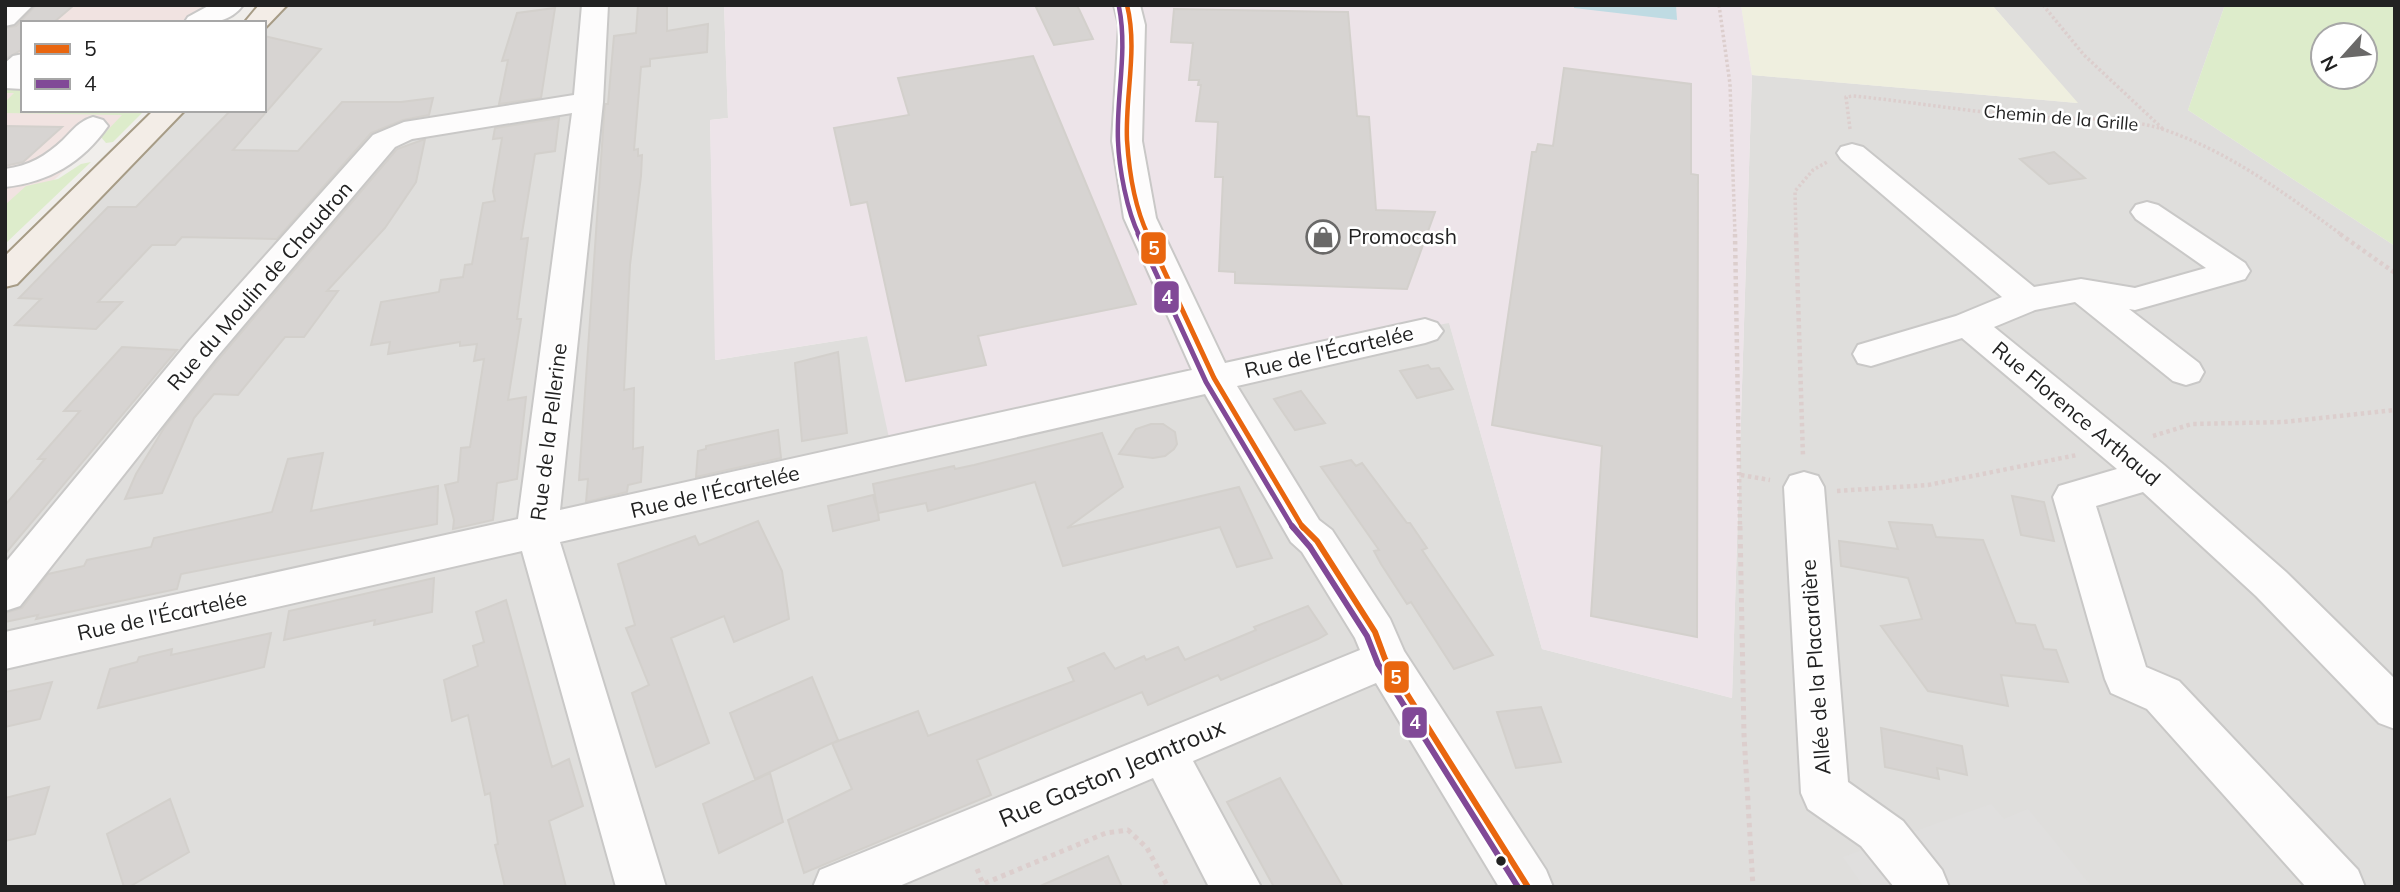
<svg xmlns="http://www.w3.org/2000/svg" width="2400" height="892" font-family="Mulish,sans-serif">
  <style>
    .residential { fill: #dfdedc }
    .commercial { fill: #f1e3e1 }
    .industrial { fill: #ede4e9 }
    .farmland { fill: #efefdf }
    .grass { fill: #ddeccb; fill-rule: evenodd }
    .parking { fill: #e0dfde }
    .water { fill: #bfdbe3 }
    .building { fill: #d7d4d2; stroke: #d3d0cc; stroke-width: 2 }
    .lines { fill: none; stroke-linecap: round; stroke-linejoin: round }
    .minor-casing { stroke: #c9c8c7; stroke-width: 4 }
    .major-casing { stroke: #a79c86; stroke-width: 4 }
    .path-far2 { stroke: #dccecd; stroke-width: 3.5; stroke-dasharray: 2.5 2.5; stroke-linecap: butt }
    .path-far1 { stroke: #dccecd; stroke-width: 4.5; stroke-dasharray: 3.5 3.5; stroke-linecap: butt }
    .path { stroke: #dccecd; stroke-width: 5; stroke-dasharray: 4.5 4.5; stroke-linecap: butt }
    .minor { fill: #fdfcfc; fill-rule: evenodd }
    .major { fill: #f3ede7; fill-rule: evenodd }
    .bus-1-far2-casing { stroke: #fff; stroke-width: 9 }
    .bus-1-far1-casing { stroke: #fff; stroke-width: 10 }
    .bus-1-casing { stroke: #fff; stroke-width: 11 }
    .bus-2-far2-casing { stroke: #fff; stroke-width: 9 }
    .bus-2-far1-casing { stroke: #fff; stroke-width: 10 }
    .bus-2-casing { stroke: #fff; stroke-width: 11 }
    .bus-1-far2 { stroke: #e9660f; stroke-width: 4.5 }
    .bus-1-far1 { stroke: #e9660f; stroke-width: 5 }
    .bus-1 { stroke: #e9660f; stroke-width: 6 }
    .bus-2-far2 { stroke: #814997; stroke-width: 4.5 }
    .bus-2-far1 { stroke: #814997; stroke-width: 5 }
    .bus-2 { stroke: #814997; stroke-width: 6 }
    .bus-dot { fill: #222; stroke: #fff; stroke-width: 2.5 }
    .labels { text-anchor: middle; stroke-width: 5; stroke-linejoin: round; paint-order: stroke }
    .far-street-label { font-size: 18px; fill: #222; stroke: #fff }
    .poi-label { font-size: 21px; fill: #222; stroke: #fff; text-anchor: start }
    .street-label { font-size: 21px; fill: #222; stroke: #fff }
    .near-street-label { font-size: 24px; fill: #222; stroke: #fff }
    .line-badge { stroke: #fff; stroke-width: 2.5 }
    .badge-label { font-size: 19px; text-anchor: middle; font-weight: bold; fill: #fff }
  </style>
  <rect width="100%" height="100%" fill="#f0eeeb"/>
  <!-- residential -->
  <path class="residential" d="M274 5H724L728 118 710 120 716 360 867 336 1248 361 1449 322 1542 649 1732 698 1752 75 2077 103 1992 5H2225L2188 110 2395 246V887H5V273L171 110H264V23Z"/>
  <!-- commercial -->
  <path class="commercial" d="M5 5H243L224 23H23V110H130L5 225Z"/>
  <!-- industrial -->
  <path class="industrial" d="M724 5H1741L1752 75 1732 698 1542 649 1449 323 1248 361 889 438 867 336 715 360 710 120 728 118Z"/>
  <!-- farmland -->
  <path class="farmland" d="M1741 5H1992L2078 103 1752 75Z"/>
  <!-- grass -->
  <path class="grass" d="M2225 5H2395V246L2188 110ZM2323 35H2365V77H2323Z
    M23 82V110H145L113 142 106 143 101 137 122 115 5 113V102L14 93H5V83Z
    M91 162 5 244V205L26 186 58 179 81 164Z"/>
  <!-- parking -->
  <path class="parking" d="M1991 804 2004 819 2028 809 2092 887H1864L1843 857Z"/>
  <!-- water -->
  <path class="water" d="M1574 5H1676L1677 20 1574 8Z"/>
  <!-- building -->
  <path class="building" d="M36 5H74L53 23H23V49L5 59V28L16 26Z
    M638 5H667V31L708 24 707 52 650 59V66L641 67 634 150 638 149V156L642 155 641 176 630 265 624 390 634 388 633 449 643 447 641 482 628 485 627 492 586 502 588 479 579 480 604 116 605 104H608L614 36 636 33Z
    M1035 5H1077L1093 39 1054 45Z
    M555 8 541 98 499 104 508 60 502 61 517 13Z
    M1174 9 1348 12 1357 116 1369 117 1376 210 1435 212 1407 289 1235 283V272L1219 271 1223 177H1215L1218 122 1196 121 1201 85H1198L1199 80H1189L1193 43 1171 42Z
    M264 36 321 49 233 150 298 151 342 102H401L433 98 429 115 403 120 371 133 277 239 182 237 175 245H152L98 302H122L96 329 15 325 41 299 19 298 108 207H136L231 110H264Z
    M1033 56 1136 304 978 336 986 365 906 381 867 202 851 205 834 128 909 115 898 78Z
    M1564 68 1691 84V174L1698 175 1697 637 1591 616 1602 446 1492 425 1532 152H1536L1538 144 1553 146Z
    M559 118 555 151 535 154 521 239 528 238 517 319H521L508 400 526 397 517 479 497 483 493 520 453 529 454 520 445 485 458 482 461 448 470 447 484 359 474 361 477 344 460 346V342L388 354 390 342 371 345 381 302 439 292 441 280 463 277 465 265 472 264 483 203 495 201 493 191 502 138 493 139 495 128Z
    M5 126 62 127 23 162 5 166Z
    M425 139 416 182 385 228 327 291H338L304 337H285L238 395 214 394 194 418 162 493 125 499 136 474 164 428 218 360 397 149Z
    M2054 152 2085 178 2049 184 2020 159Z
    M122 347 177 350 5 554V505L45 459H38L80 411H64Z
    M838 352 847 433 802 441 795 363Z
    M1428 365 1431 369 1439 368 1453 389 1417 398 1400 371Z
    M1301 391 1325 423 1295 430 1274 399Z
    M1151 424H1163L1175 432 1177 444 1174 449 1165 456 1153 458 1119 454 1136 429Z
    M778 430 781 458 696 477 698 451 706 449V446Z
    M1102 433 1123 487 1067 528 1239 487 1272 558 1237 567 1220 527 1063 566 1035 482 928 511 926 503 878 513 879 520 833 531 828 506 873 495 878 513 873 484 954 466 955 469 974 465Z
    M323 453 311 511 438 486 437 524 181 574 177 589 36 619 38 615 5 622V613L22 608 48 574 84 566 87 560 151 547 154 538 272 512 288 459Z
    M1351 460 1356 466 1362 463 1407 523H1410L1427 548 1422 550 1493 655 1454 669 1411 602 1407 604 1381 564 1374 551 1379 550 1321 467Z
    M2012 496 2044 502 2054 541 2021 535Z
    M758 521 782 571 789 619 734 642 724 616 671 638 709 743 656 767 632 693 649 685 626 628 635 625 618 564 695 536 699 545Z
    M1889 522 1932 525 1936 537 1983 540 2016 623 2035 625 2044 649 2056 650 2068 682 2001 675 2008 706 1928 691 1881 626 1922 619 1908 578 1841 566 1839 541 1898 549Z
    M434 578 432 612 374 625 375 620 284 640 289 611Z
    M506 600 552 767 569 759 583 806 549 821 566 887H505L495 845 498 844 490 793 485 795 468 715 452 721 444 680 478 666 473 646 484 642 476 612Z
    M1308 606 1327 634 1318 639 1221 680 1218 675 1148 705 1142 692 977 760 991 795 804 873 788 820 852 789 832 743 755 779 730 713 812 677 838 740 833 743 918 711 928 736 1074 681 1068 668 1104 653 1115 669 1144 656 1146 660 1178 647 1185 660 1256 630 1254 627Z
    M271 633 264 667 98 708 110 669 137 662 139 657 172 649 171 655Z
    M52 682 40 719 5 727V692Z
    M1541 707 1561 762 1516 768 1497 712Z
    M1881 728 1962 746 1967 775 1937 768 1939 779 1885 767Z
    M770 773 783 822 719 853 703 804Z
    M1280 778 1343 887H1274L1227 802Z
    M49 787 35 834 5 841V798Z
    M170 799 189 852 129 887H124L107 834Z
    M1108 856 1122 887H1038Z"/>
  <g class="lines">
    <defs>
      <path id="minor" d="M5 5H33L14 24 5 26Z
        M210 5H243C229 25 205 23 184 23L188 17Z
        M582 5H608L603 102 560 510 1192 370 1124 218 1112 141 1119 25 1114 5H1140L1145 25 1142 141 1156 218 1225 363 1425 319 1437 323 1443 331 1437 339 1425 343 1237 386 1319 520 1332 530 1390 619 1404 651 1546 870 1553 887H1499L1376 683 1193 761 1261 887H1209L1153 778 897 887H813L820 870 1360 650 1355 638 1302 552 1291 542 1205 394 560 542 666 887H616L522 551 5 669V632L518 519 572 113 412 139 395 147 216 358 20 606 5 611V563L190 340 373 135 404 122 574 95Z
        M23 54V89L5 88V63L13 56Z
        M93 117 103 120 108 126C82 163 49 182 5 187V169C29 166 46 156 63 140 73 130 79 121 93 117Z
        M1852 144 1863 147 2034 287 2081 279 2135 288 2206 268 2136 219 2131 212 2136 205 2147 202 2158 205 2245 263 2250 271 2245 279 2135 310 2129 309 2199 363 2204 372 2199 381 2186 385 2173 381 2075 302 2035 310 1994 327 2164 465 2286 572 2395 679V729L2379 723 2256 596 2143 492 2096 506 2146 667 2179 681 2358 870 2365 887H2306L2147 709 2111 693 2105 679 2053 497 2059 486 2117 469 1962 338 1871 366 1858 363 1853 354 1858 345 1956 316 2002 297 1841 159 1837 153 1841 147Z
        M1804 472 1818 476 1824 487 1848 782 1903 821 1942 870 1949 887H1894L1861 846 1808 809 1801 793 1784 487 1790 476Z"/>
      <path id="major" d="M259 5H287L264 29V23H244Z
        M154 110H185L17 284 5 287V256Z"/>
    </defs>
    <!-- minor casing -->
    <use href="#minor" class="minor-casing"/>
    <!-- major casing -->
    <use href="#major" class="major-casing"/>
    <!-- path-far2 -->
    <path class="path-far2" d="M1719 5 1730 84 1735 235
      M2043 5 2084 55 2163 129
      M1850 129 1846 97 1853 96C1915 102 1976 113 2038 117 2080 120 2124 116 2165 130 2230 152 2287 195 2342 235
      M1796 235 1795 191 1813 170 1827 162"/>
    <!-- path-far1 -->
    <path class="path-far1" d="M1735 234 1740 528
      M1796 234 1803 457
      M2340 234 2395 273
      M2153 436 2192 424 2284 422 2395 410
      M1741 475 1770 480
      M1837 491 1928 485 2077 455"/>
    <!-- path -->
    <path class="path" d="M1740 526 1744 735 1753 887
      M977 869 983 884 1106 833 1128 830 1147 848 1168 887"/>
    <!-- minor -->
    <use href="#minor" class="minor"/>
    <!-- major -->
    <use href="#major" class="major"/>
    <defs>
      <path id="bus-1-far2" d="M1127 5C1138 49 1125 95 1127 140 1129 171 1135 208 1148 235"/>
      <path id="bus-1-far1" d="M1147 234 1214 378 1303 528"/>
      <path id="bus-1" d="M1302 526 1317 541 1375 632 1385 659 1528 887"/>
      <path id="bus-2-far2" d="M1119 7C1128 51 1116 97 1118 141 1119 169 1127 211 1139 235"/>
      <path id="bus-2-far1" d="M1138 234 1206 382 1293 528"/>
      <path id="bus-2" d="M1292 526 1310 547 1367 636 1378 664 1518 887"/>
    </defs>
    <!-- bus-1-far2 casing -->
    <use href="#bus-1-far2" class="bus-1-far2-casing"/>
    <!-- bus-1-far1 casing -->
    <use href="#bus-1-far1" class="bus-1-far1-casing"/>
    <!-- bus-1 casing -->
    <use href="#bus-1" class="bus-1-casing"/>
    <!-- bus-2-far2 casing -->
    <use href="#bus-2-far2" class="bus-2-far2-casing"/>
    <!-- bus-2-far1 casing -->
    <use href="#bus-2-far1" class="bus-2-far1-casing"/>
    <!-- bus-2 casing -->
    <use href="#bus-2" class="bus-2-casing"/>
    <!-- bus-1-far2 -->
    <use href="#bus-1-far2" class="bus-1-far2"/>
    <!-- bus-1-far1 -->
    <use href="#bus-1-far1" class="bus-1-far1"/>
    <!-- bus-1 -->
    <use href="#bus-1" class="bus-1"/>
    <!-- bus-2-far2 -->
    <use href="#bus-2-far2" class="bus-2-far2"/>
    <!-- bus-2-far1 -->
    <use href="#bus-2-far1" class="bus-2-far1"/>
    <!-- bus-2 -->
    <use href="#bus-2" class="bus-2"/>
  </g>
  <!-- icons -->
  <defs>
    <symbol id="shop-ring" viewBox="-11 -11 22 22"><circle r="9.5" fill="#fff" stroke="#6a6968" stroke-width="1.5"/><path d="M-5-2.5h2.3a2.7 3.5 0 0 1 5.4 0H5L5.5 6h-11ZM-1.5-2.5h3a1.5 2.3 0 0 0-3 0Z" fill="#6a6968"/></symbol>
  </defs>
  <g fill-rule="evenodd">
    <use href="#shop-ring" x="1304" y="218" width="38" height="38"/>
  </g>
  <!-- markers -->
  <circle class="bus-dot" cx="1501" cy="861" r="6"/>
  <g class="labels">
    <!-- far-street labels -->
    <g class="far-street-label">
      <text transform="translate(2061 118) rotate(5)" y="6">Chemin de la Grille</text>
    </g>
    <!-- poi labels -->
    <g class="poi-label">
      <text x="1348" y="244">Promocash</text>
    </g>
    <!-- street labels -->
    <g class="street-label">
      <text transform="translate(260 286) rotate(-49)" y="7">Rue du Moulin de Chaudron</text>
      <text transform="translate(1329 352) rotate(-13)" y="7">Rue de l'Écartelée</text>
      <text transform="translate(2076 414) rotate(40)" y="7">Rue Florence Arthaud</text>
      <text transform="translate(549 432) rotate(-83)" y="7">Rue de la Pellerine</text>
      <text transform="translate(715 492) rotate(-13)" y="7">Rue de l'Écartelée</text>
      <text transform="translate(162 616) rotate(-12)" y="7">Rue de l'Écartelée</text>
      <text transform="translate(1816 667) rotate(-94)" y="7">Allée de la Placardière</text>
    </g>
    <!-- near-street labels -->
    <g class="near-street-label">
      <text transform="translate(1112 773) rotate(-23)" y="8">Rue Gaston Jeantroux</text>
    </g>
  </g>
  <g class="line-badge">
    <rect x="1140" y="231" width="27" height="34" rx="7" fill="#e9660f"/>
    <rect x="1153" y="280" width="27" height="34" rx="7" fill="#814997"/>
    <rect x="1383" y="660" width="27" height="34" rx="7" fill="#e9660f"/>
    <rect x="1401" y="706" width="27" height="33" rx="7" fill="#814997"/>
  </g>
  <g class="badge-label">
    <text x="1154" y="255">5</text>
    <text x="1167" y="304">4</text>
    <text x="1396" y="684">5</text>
    <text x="1415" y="729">4</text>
  </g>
  <!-- border -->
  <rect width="2400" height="892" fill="none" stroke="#222222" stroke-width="14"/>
  <!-- legend -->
  <rect x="21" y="21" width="245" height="91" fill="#ffffff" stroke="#a7a7a7" stroke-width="2"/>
  <rect x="35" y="44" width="35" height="10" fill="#e9660f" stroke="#a7a7a7" stroke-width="2"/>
  <text x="84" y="56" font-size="21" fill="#222222">5</text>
  <rect x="35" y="79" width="35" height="10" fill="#814997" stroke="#a7a7a7" stroke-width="2"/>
  <text x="84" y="91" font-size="21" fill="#222222">4</text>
  <!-- north arrow -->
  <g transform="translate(2344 56) rotate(243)"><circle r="33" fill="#ffffff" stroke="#a7a7a7" stroke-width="2"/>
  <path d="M0-5L12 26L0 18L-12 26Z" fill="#6a6968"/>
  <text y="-10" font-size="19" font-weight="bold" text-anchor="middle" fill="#222222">N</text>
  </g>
</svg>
